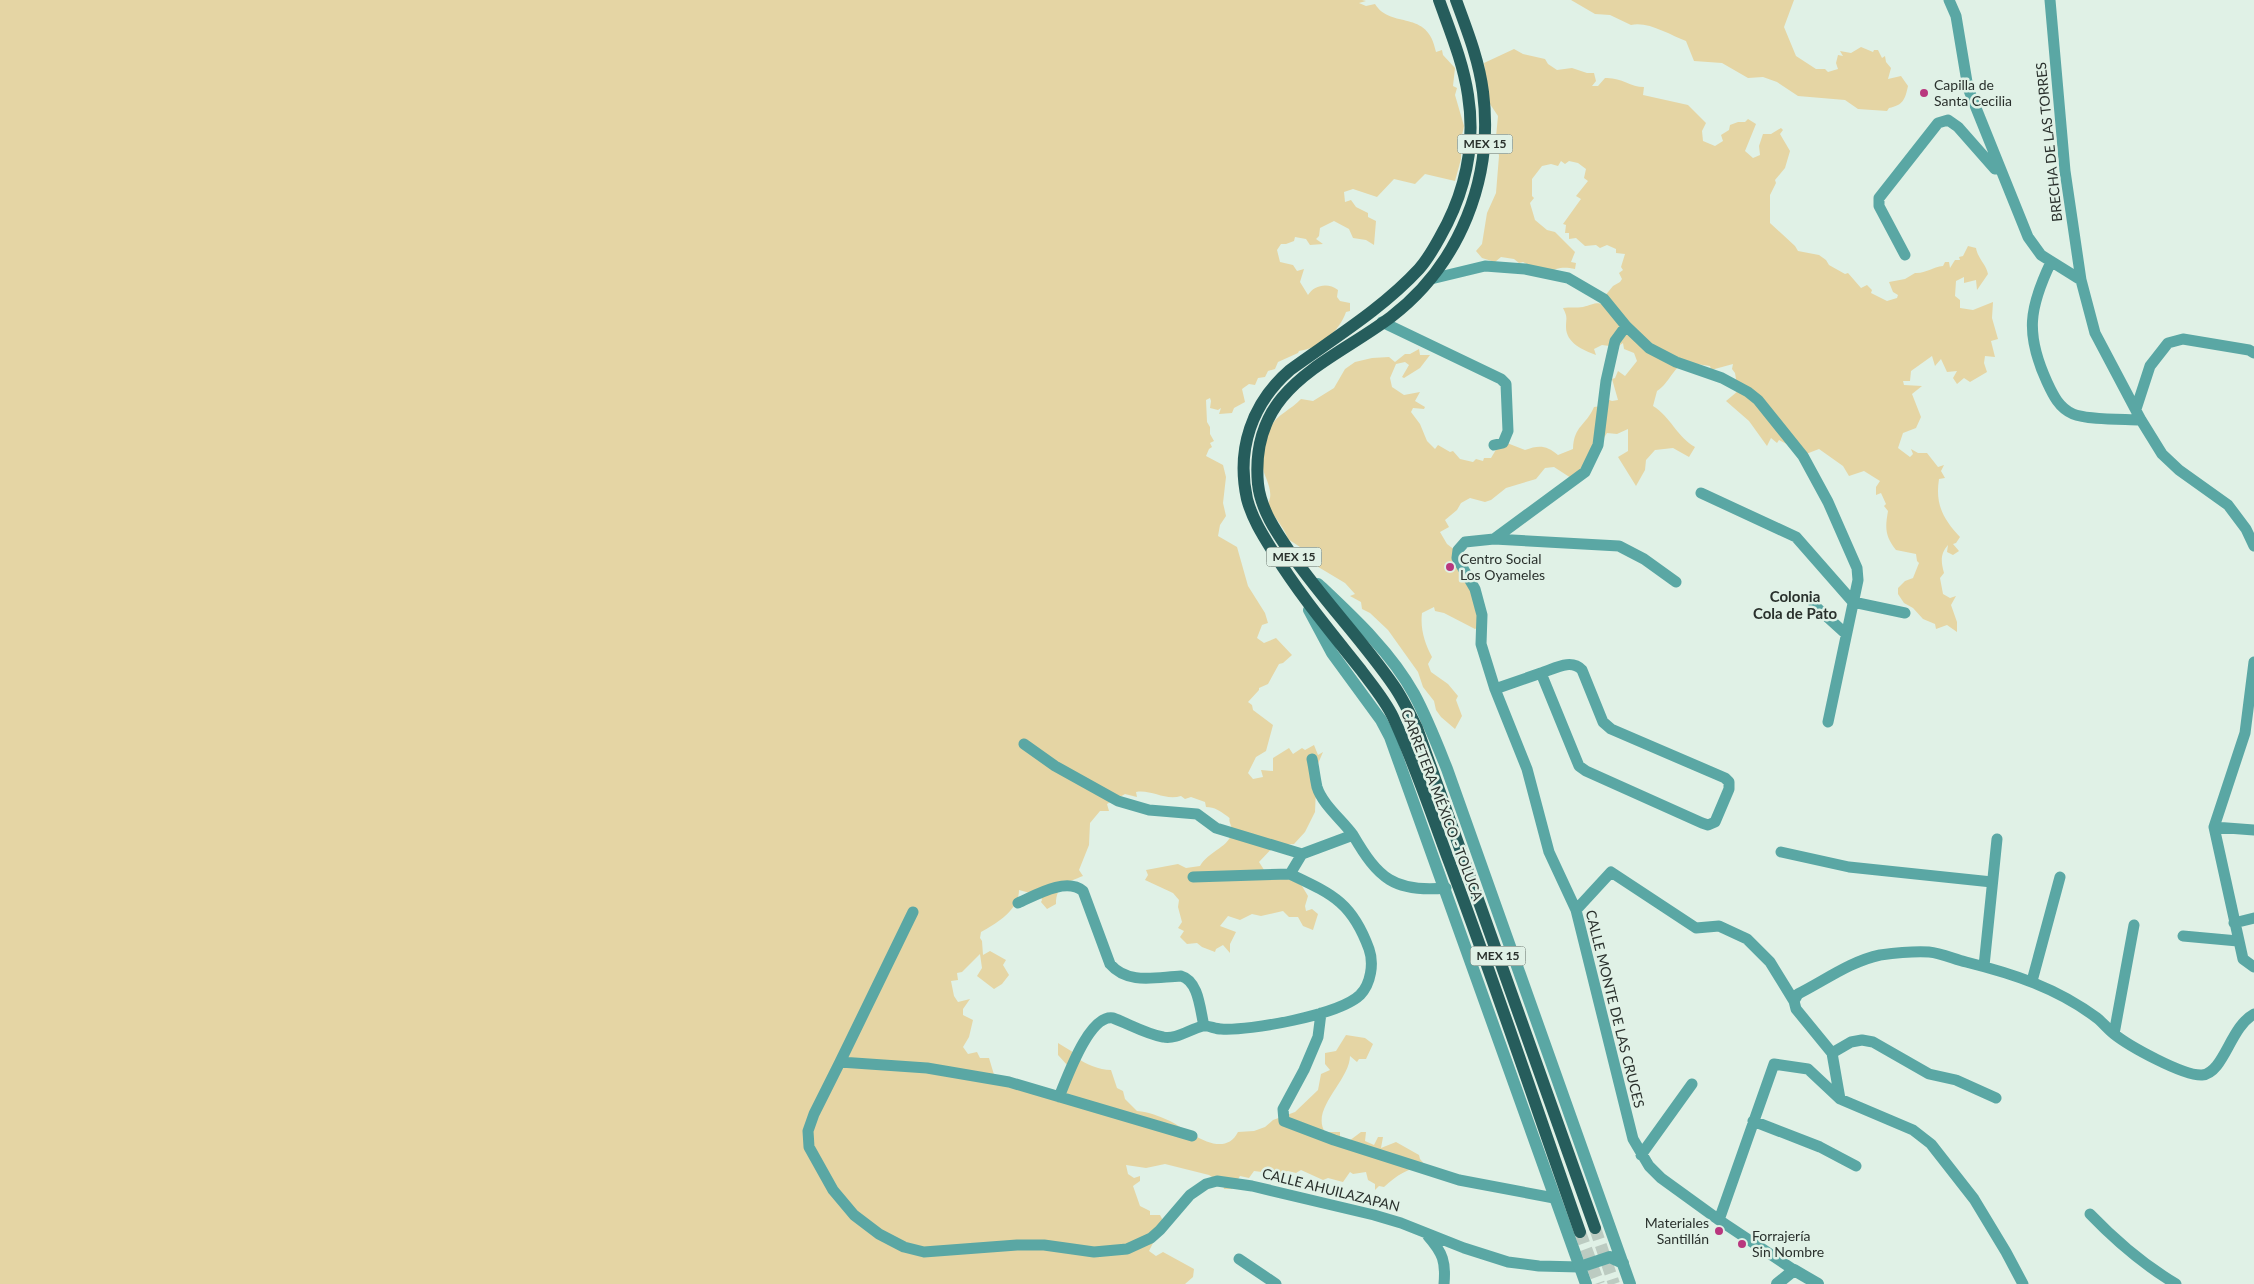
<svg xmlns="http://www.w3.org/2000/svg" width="2254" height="1284" font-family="Lato,sans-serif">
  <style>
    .green { fill: #e5d5a4 }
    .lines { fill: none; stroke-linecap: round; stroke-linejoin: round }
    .primary-tunnel { stroke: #bccbc1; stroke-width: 12; stroke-dasharray: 12 6; stroke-linecap: butt }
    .minor { stroke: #5aa7a4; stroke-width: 11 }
    .tertiary { stroke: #5aa7a4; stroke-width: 12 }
    .primary { stroke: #265d5c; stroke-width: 12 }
    .poi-dot { fill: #b9377e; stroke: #e0f1e6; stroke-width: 2 }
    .labels { text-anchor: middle; stroke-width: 5; stroke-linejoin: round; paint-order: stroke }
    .shield { fill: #e0f1e6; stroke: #616b64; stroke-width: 1 }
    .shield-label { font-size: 12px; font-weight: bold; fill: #2a312d }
    .poi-label { font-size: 14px; fill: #2a312d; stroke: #e0f1e6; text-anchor: start }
    .street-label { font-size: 14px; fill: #2a312d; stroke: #e0f1e6 }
    .neighbourhood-label { font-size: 15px; font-weight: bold; fill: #2a312d; stroke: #e0f1e6 }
  </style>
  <rect width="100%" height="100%" fill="#e0f1e6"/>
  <!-- green -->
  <path class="green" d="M0 0H1362L1366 1 1359 3 1366 6 1375 4C1391 30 1428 8 1436 52L1442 50 1443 55 1455 68 1453 86 1457 88 1455 95 1464 126 1461 140V159L1455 181 1425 174 1415 184 1394 179 1377 197 1353 189 1344 192 1345 202 1351 200 1356 207 1368 213V217L1376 221 1374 245 1366 240 1353 238 1349 229 1334 221 1320 228 1319 236 1316 239 1323 244 1310 245 1306 239 1295 237 1294 241 1286 244H1281L1277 250 1280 262 1293 265 1297 271 1304 269 1300 282 1308 295C1314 285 1328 282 1338 290L1337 297 1340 301 1350 303V311L1346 312C1339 332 1320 348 1299 351L1298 353 1278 362 1275 369 1268 371 1265 377 1258 378 1255 385 1249 384 1242 389 1245 402 1234 408 1232 413 1219 414 1221 408 1218 410 1210 408 1211 401 1210 398 1206 400 1207 422 1210 427V434L1214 441 1210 443 1212 447 1209 449 1206 456 1223 465 1226 477 1223 503 1226 516 1220 525 1218 536 1237 547 1248 586 1265 613 1268 623 1262 625 1257 638 1264 643 1276 638 1292 655 1283 663 1279 664 1268 684 1259 688V690L1248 702 1252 705 1253 710 1273 725 1266 751 1256 757 1248 773 1253 779 1263 777 1261 770 1273 771V758L1289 748 1293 754 1302 748 1305 750 1314 745 1318 755 1323 752 1317 766 1315 812 1305 832 1294 844 1275 845 1259 862 1268 876 1299 881 1308 896 1305 906 1306 911 1312 909 1318 914 1313 930 1303 926 1298 917H1289L1283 911 1261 916 1252 914 1240 920 1228 916 1220 926 1236 932 1230 944V953L1223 945 1216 949 1215 952 1202 947 1197 943 1187 944 1180 937 1184 931 1178 928 1182 922 1178 907 1179 900 1173 893 1145 880 1148 875 1146 870 1178 864 1186 868 1200 866C1209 849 1239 845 1230 823 1228 817 1232 820 1227 816 1220 811 1215 807 1206 807L1205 802 1191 797 1185 799 1181 796C1165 801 1151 789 1136 792L1137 797 1125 794 1107 804 1109 811H1100L1090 823 1089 845 1079 870 1083 876C1068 882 1056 885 1056 904L1047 909 1041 902 1042 900 1040 892 1030 893 1019 890C1019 910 997 923 981 932L980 938 982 941 983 955 990 951 1006 960 1003 965 1009 975 1002 984 994 989 977 976 982 968 980 954 962 972 957 973 958 980 951 981 954 996 958 1002 970 999 963 1009V1015L973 1020 969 1037 963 1047 968 1054 977 1052 980 1058H989L995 1078 1055 1099 1068 1066 1058 1055V1043L1076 1054 1077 1058C1086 1064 1099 1070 1111 1070L1117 1088 1123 1091 1125 1099 1137 1111C1149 1112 1159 1116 1170 1121 1188 1130 1223 1161 1238 1132L1254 1131 1265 1127 1273 1120 1295 1112 1318 1090 1321 1074 1330 1070 1325 1064V1053L1336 1051 1346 1035 1365 1038 1373 1044 1366 1059H1359L1357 1062 1350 1056C1350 1080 1310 1109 1325 1132H1340V1137L1349 1141 1361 1132H1366L1365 1141 1374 1145 1378 1137H1383L1381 1148 1396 1142 1419 1155 1420 1159 1426 1166C1408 1168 1397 1175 1384 1187L1379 1186 1375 1190V1184L1368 1180 1366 1172 1353 1174 1350 1172 1343 1182 1328 1178 1323 1180 1301 1170 1296 1173 1288 1171 1279 1174 1254 1171 1249 1178 1240 1176 1232 1189H1224L1223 1184 1209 1175 1165 1164 1146 1168 1126 1165 1128 1174 1134 1178 1140 1176V1181L1133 1186 1140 1206 1150 1211V1215H1160L1167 1228 1155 1239 1149 1251 1156 1256 1163 1252 1194 1269 1193 1277 1185 1284H0Z
    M1571 0H1794L1784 27 1796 56 1816 69H1825L1828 72 1838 69 1836 63 1838 55 1843 56 1840 51 1851 53 1861 47 1873 52 1874 50H1878L1882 58 1885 56 1886 62 1891 68 1888 79 1901 76 1908 86C1905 100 1903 105 1889 108L1887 111 1858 109 1845 100 1798 96 1777 82 1763 77 1748 78 1722 63 1694 61 1686 41C1670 35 1648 21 1631 25L1610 15 1595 14Z
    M1514 49 1523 54 1545 59 1548 64 1557 70 1572 68 1587 73H1594L1596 81 1592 86H1598L1605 78C1621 77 1630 87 1644 87L1643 95 1688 105 1706 123 1702 131 1703 141 1715 146 1723 141 1721 135 1729 130 1730 125 1738 122H1745L1748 119 1756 124 1745 151 1753 158 1760 155 1759 146 1763 134H1771L1781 128 1783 130 1780 134 1790 151 1785 168 1775 180 1776 183 1770 195V223L1795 246 1798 251 1819 255 1826 260 1829 265 1845 274 1848 273 1861 288 1867 285 1872 290 1871 293 1887 301 1897 298 1898 295 1893 292 1889 282 1905 279 1915 273C1925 274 1932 267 1943 266L1945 262H1949L1950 268 1955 260H1960L1959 257 1963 256 1968 246 1976 248C1978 259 1986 264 1988 274L1977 290 1976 280 1964 283V277L1956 281 1955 296 1960 300V308L1973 310 1993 302 1992 318 1998 339 1991 341 1995 357 1985 356 1984 363 1987 372 1970 382 1964 378 1957 384 1953 378 1957 371 1947 372 1941 359 1935 366 1932 356 1911 371 1910 381H1903L1904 385 1922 386 1912 394 1921 417 1916 428 1903 433 1898 448 1910 457 1913 454 1911 449 1918 453H1927L1938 467 1944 465 1941 471 1945 478 1939 479C1935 504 1943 519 1960 537L1956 543 1953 544 1959 551 1953 555 1947 552 1948 545C1940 554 1941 562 1944 573L1940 578 1943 594 1950 598 1956 596 1951 605 1957 622V632L1947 625 1936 629 1935 624 1923 619 1913 608 1904 603 1898 594V588L1905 581 1913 578 1919 563 1917 561 1916 554 1896 550C1885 536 1885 528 1888 511L1884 506 1886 504 1881 493 1876 495V487L1880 481 1864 471 1849 476 1843 466 1819 449 1806 454 1779 440 1777 443 1771 438 1767 446 1749 421 1726 401 1738 391 1735 373 1732 369 1733 364 1711 370 1710 366C1702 365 1693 363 1685 364 1674 365 1669 384 1657 391L1653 406C1670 416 1677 437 1695 447L1689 457 1673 448 1655 450 1646 460 1645 470 1636 486 1618 457 1628 451V429L1617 434 1607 433 1583 470 1571 478 1554 467 1545 468 1536 479 1506 488 1491 500 1485 502 1470 498 1461 503 1457 510 1445 520 1449 527 1440 532 1447 544 1460 554 1481 626 1475 629 1444 613 1435 611 1434 607 1422 613C1420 629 1425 644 1432 657L1428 664 1431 672 1448 684 1458 696 1456 700 1462 716 1455 729 1441 717 1436 710 1434 701 1423 687 1418 672 1388 630 1370 613 1362 609 1361 602 1350 596 1355 594 1345 583 1305 559 1300 547 1288 539C1286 530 1273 515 1267 505 1276 492 1264 478 1262 465 1261 461 1268 431 1270 428 1277 414 1291 410 1301 399L1313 401 1334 388 1345 369 1355 362 1372 358 1389 357 1395 362 1405 354H1410L1419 349 1420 355H1430L1420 368 1404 378 1402 377 1409 365 1405 362 1396 364 1390 378 1392 387 1404 395 1420 392 1415 401 1425 407 1424 409 1413 408 1411 412 1420 424 1427 441 1435 449 1438 445 1450 452 1453 451 1460 459 1473 462 1476 459 1483 461 1484 458H1491L1497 448 1507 443 1525 450C1539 445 1546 445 1558 455L1573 449C1574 425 1586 426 1594 407L1602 406 1601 397 1612 401 1618 400 1612 379 1615 378 1618 371 1625 376 1637 361 1634 353 1624 349 1623 343 1617 347 1602 345 1594 349 1596 355C1583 350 1566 343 1566 327 1566 317 1568 318 1563 308 1570 307 1577 308 1583 307 1592 305 1595 302 1603 304L1604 297 1613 286 1620 282 1622 279 1619 273 1623 270 1621 267 1625 254 1616 253V249L1607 245 1600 248 1596 245 1585 246 1576 238 1569 239V233H1565L1566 225 1563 224 1581 199 1576 196 1588 181 1584 178 1586 169 1578 163 1569 161 1565 164 1561 161 1558 166 1551 164 1542 166 1532 179V196L1534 198 1530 203 1535 220 1547 230 1555 232 1575 252 1571 262 1576 263 1575 269C1564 267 1557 267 1547 274L1523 262 1519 263 1514 259 1501 257 1495 262 1482 258 1476 251 1482 244 1487 213 1496 193 1499 156 1496 137 1498 116 1488 101 1484 63Z"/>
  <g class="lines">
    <!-- primary-tunnel -->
    <path class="primary-tunnel" d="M1595 1228 1614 1284
      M1580 1232 1599 1284"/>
    <!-- minor -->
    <path class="minor" d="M1949 0 1956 16 1968 88 2028 237 2041 255 2081 280
      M2050 0 2065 171 2081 280 2095 333 2141 420 2162 454 2179 470 2228 505 2246 529 2254 546
      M1905 255 1879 206V198L1938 123 1948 120 1958 127 1995 169
      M2051 262C2029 308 2025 334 2047 382 2053 395 2059 408 2073 414 2087 420 2124 419 2141 420
      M1431 279 1485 266 1525 269 1568 278 1604 299 1626 326 1649 348 1676 362 1722 378 1748 392 1758 400 1803 456 1828 502 1857 568 1858 580 1828 722
      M1382 322 1501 379 1506 384 1508 431 1503 443 1494 445
      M2136 409 2150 366 2168 343 2183 339 2249 350 2254 353
      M1701 493 1796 537 1853 602 1905 613
      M1494 539 1585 472 1598 445 1606 381 1615 341 1626 326
      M1676 582 1644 559 1619 546 1494 539 1465 542 1458 550 1457 558 1475 589 1482 615 1481 644 1495 689 1527 769 1549 852 1576 910 1633 1139 1649 1166 1661 1178 1719 1220 1794 1270
      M1814 605 1846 634
      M2254 662 2245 733 2214 827 2243 959 2254 967
      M1495 689 1541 673 1579 766 1586 771 1702 823 1708 825 1715 822 1729 789V782L1725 778 1611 729 1603 722 1582 670C1571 658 1554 669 1541 673
      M1024 744 1055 766 1118 801 1149 810 1197 814 1216 828 1302 854
      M1312 759C1314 768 1315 778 1317 787 1322 804 1343 821 1353 835
      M2214 827 2254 830
      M1781 852 1849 867 1992 882
      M1193 877 1290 874
      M1018 903C1036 895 1066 877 1083 891L1110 964C1128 985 1156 977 1181 976 1199 981 1200 1010 1204 1026
      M1576 910 1611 872 1696 928 1719 926 1747 939 1770 962 1794 1001 1798 994C1824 981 1851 961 1880 955 1895 953 1915 951 1929 952 1941 953 1954 959 1966 962 2014 974 2057 988 2097 1018 2103 1023 2108 1029 2114 1034 2129 1046 2183 1076 2202 1075 2224 1073 2230 1027 2254 1014
      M2234 923 2254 918
      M2183 936 2238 941
      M1984 966 1997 839
      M2032 981 2060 877
      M1794 1001 1796 1009 1832 1053 1840 1099
      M1321 1013 1318 1037 1304 1070 1283 1109 1284 1121 1334 1140 1459 1180 1554 1198
      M2114 1034 2134 925
      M1832 1053 1851 1042 1862 1040 1873 1042 1929 1074 1956 1080 1996 1098
      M840 1062 913 912
      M1059 1097C1067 1078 1089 1014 1113 1018 1129 1024 1146 1034 1163 1037 1176 1040 1190 1029 1203 1026 1208 1025 1215 1029 1221 1029 1250 1031 1339 1015 1360 995 1371 984 1374 963 1369 949 1352 902 1332 894 1290 874L1302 854 1353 835C1378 878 1394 893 1446 888
      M1753 1121 1820 1147 1856 1166
      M1192 1136 1009 1082 927 1068 840 1062 814 1114 808 1131 809 1147 833 1190 854 1215 879 1234 904 1247 924 1252 1017 1245H1044L1094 1252 1127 1249 1151 1238 1160 1230 1190 1195 1206 1184 1217 1181 1252 1186 1374 1215 1401 1223 1464 1248 1508 1262 1539 1266 1580 1267
      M1641 1155 1692 1084
      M2090 1214C2116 1241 2144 1265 2176 1284
      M1719 1220 1774 1064 1808 1069 1840 1099 1913 1130 1931 1144 1974 1199 2006 1252 2023 1284
      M1428 1236C1443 1253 1446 1262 1444 1284
      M1239 1259 1276 1284"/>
    <!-- tertiary -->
    <path class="tertiary" d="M1318 584C1353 617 1391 652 1414 694 1427 718 1437 744 1447 769L1630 1284
      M1309 610 1332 653 1381 720 1390 737 1586 1284
      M1580 1267 1610 1257 1623 1263
      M1777 1284 1794 1270 1818 1284"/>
    <!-- primary -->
    <path class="primary" d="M1439 0C1450 31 1463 62 1468 95 1476 146 1465 193 1440 237 1434 248 1427 260 1419 269 1382 309 1334 338 1290 370 1252 403 1236 449 1247 499 1252 518 1262 534 1272 550 1298 593 1330 631 1361 670 1372 685 1385 700 1393 717 1414 762 1430 810 1447 856 1494 980 1536 1107 1580 1232
      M1456 0C1467 30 1479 60 1483 92 1494 178 1460 264 1391 317 1328 364 1249 387 1258 484 1261 512 1279 536 1294 558 1325 602 1363 641 1394 686 1403 699 1410 714 1417 728L1595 1228"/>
  </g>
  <!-- markers -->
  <g class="poi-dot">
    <circle cx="1924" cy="93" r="5"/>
    <circle cx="1450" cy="567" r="5"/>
    <circle cx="1719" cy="1231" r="5"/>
    <circle cx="1742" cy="1244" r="5"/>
  </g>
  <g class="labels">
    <!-- shield labels -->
    <g class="shield">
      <rect x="1457.5" y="134.5" width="55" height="19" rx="4"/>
      <rect x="1266.5" y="547.5" width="55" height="19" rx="4"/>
      <rect x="1470.5" y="946.5" width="55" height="19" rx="4"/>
    </g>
    <g class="shield-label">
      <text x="1485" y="148">MEX 15</text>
      <text x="1294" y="561">MEX 15</text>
      <text x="1498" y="960">MEX 15</text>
    </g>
    <!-- poi labels -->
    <g class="poi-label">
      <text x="1934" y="90">Capilla de<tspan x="1934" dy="16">Santa Cecilia</tspan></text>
      <text x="1460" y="564">Centro Social<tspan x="1460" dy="16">Los Oyameles</tspan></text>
      <text x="1709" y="1228" text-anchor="end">Materiales<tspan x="1709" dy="16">Santillán</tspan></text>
      <text x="1752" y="1241">Forrajería<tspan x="1752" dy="16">Sin Nombre</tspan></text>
    </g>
    <!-- street labels -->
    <g class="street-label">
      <text transform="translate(2049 142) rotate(-96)" y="5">BRECHA DE LAS TORRES</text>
      <text transform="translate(1442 805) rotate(69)" y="5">CARRETERA MÉXICO - TOLUCA</text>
      <text transform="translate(1615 1009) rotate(76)" y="5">CALLE MONTE DE LAS CRUCES</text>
      <text transform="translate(1331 1190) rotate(14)" y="5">CALLE AHUILAZAPAN</text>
    </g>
    <!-- neighbourhood labels -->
    <g class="neighbourhood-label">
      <text x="1795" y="602">Colonia<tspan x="1795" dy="17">Cola de Pato</tspan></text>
    </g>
  </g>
</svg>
